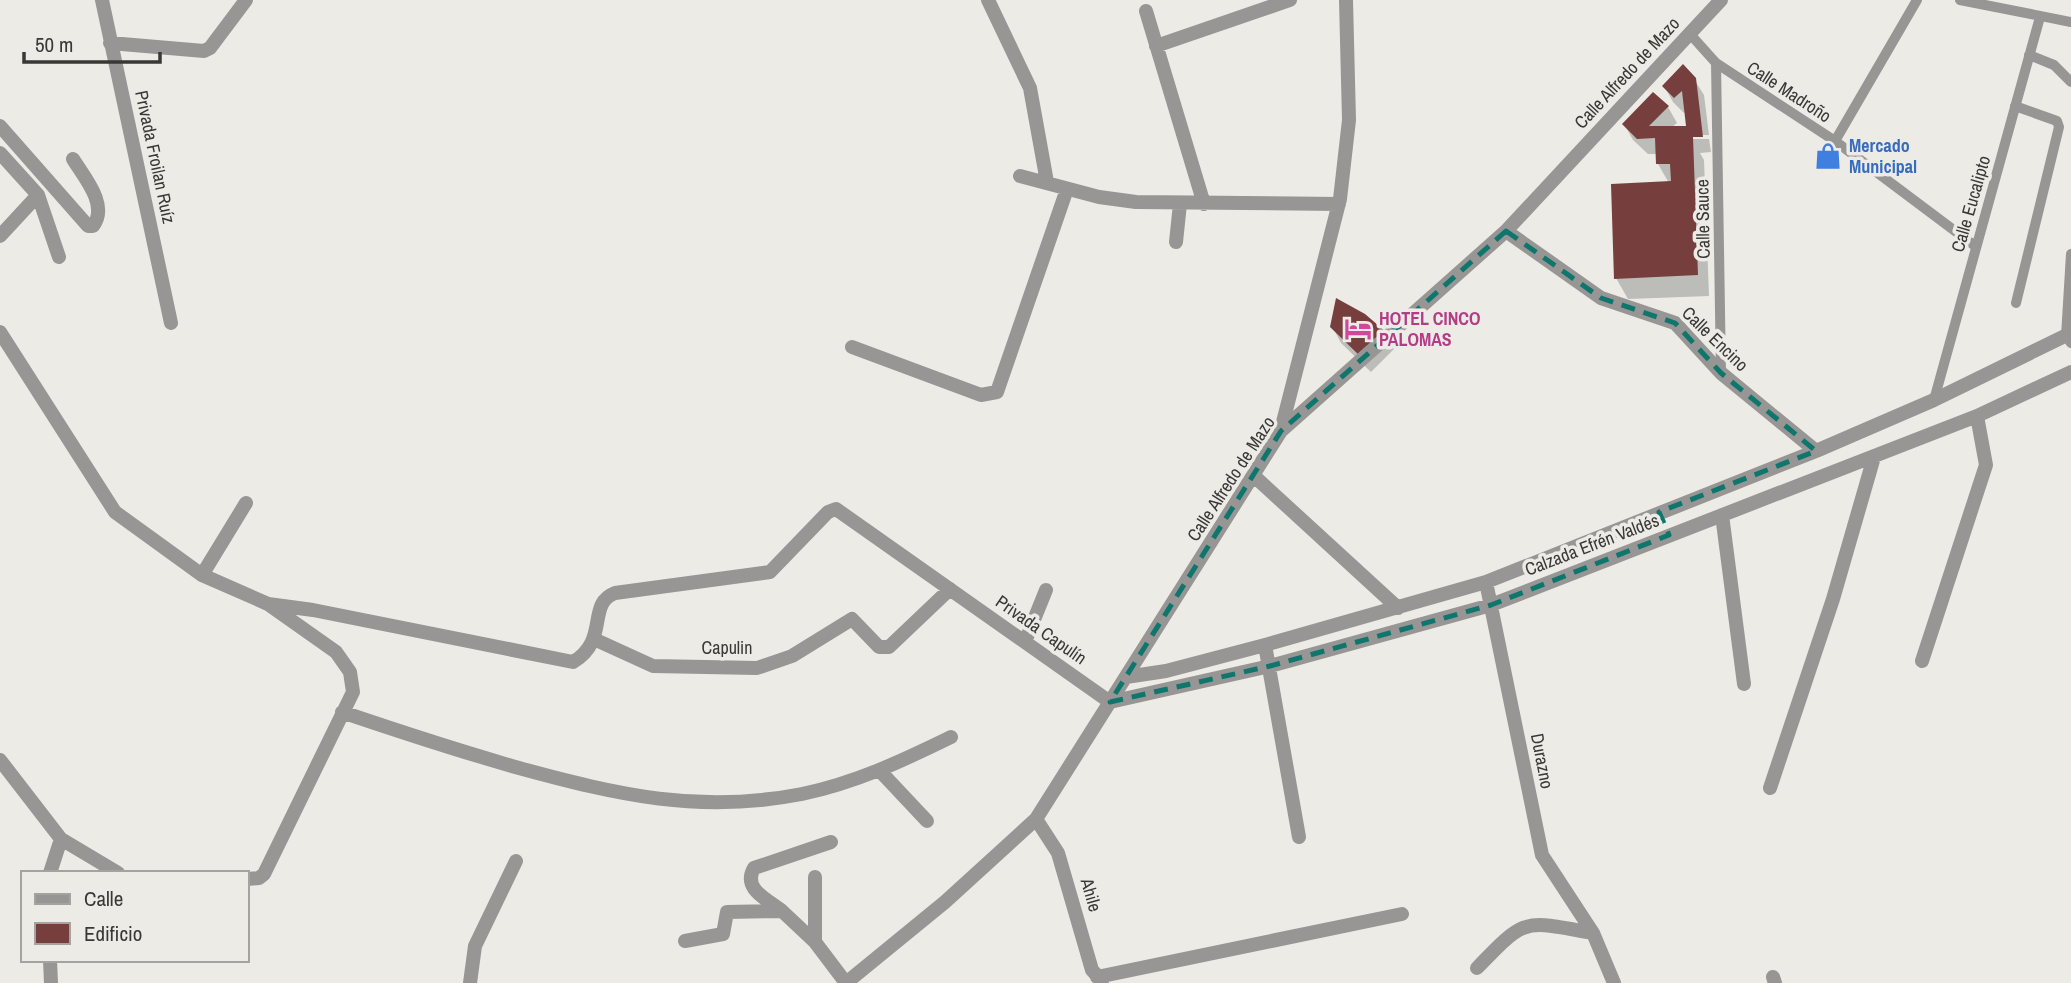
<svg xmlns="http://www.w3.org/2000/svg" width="2071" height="983" font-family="'Archivo Narrow',sans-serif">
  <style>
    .shadow { fill: #0003 }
    .building { fill: #763e3d }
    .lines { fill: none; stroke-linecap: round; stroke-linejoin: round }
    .lane { stroke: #979694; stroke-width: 10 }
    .street { stroke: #979694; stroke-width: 14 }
    .marked { fill: none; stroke: #0f766e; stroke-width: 5; stroke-dasharray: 14 9; stroke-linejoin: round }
    .labels { text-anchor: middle; stroke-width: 7; stroke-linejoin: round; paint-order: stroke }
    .street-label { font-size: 18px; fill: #393837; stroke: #ecebe6 }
    .shop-label { font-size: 18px; font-weight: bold; fill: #366cbe; stroke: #ecebe6; text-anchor: start }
    .hotel-label { font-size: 18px; font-weight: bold; fill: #b23c85; stroke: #ecebe6; text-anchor: start }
  </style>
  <rect width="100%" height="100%" fill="#ecebe6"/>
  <!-- shadow -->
  <path class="shadow" d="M1694 79 1704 95 1709 135H1693V139H1709L1711 152 1700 153 1704 160 1709 296 1628 299 1616 278 1669 183 1658 164 1657 154H1648L1633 140 1624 124 1668 107 1677 123 1672 127H1688L1686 111 1684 113 1673 102 1664 86Z
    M1332 326 1385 333 1394 349 1371 372 1341 343Z"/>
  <!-- building -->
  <path class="building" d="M1683 64 1696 78 1703 137H1693L1698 275 1614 279 1611 184 1671 181 1670 164H1656L1655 138 1637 139 1622 124 1653 92 1669 106 1649 126H1686L1682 91 1674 98 1662 86Z
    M1336 298 1365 314 1386 332 1361 357 1330 327Z"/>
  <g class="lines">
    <!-- lane -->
    <path class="lane" d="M1960 0 2071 22
      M1690 34 1716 63 1835 141 1975 246
      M2029 55 2054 65 2071 82
      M1716 63 1721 373
      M2015 106 2057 121 2059 127 2016 303
      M1835 141 1917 0
      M2071 254 2066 336 2071 343
      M1934 400 2040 17"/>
    <!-- street -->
    <path class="street" d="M102 0 171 323
      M988 0 1030 88 1047 182
      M1146 11 1204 204
      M110 43 204 51 210 48 246 0
      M1156 46 1290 0
      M0 126 88 226H93C109 205 84 177 73 159
      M0 153 38 195 59 257
      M1020 176 1099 197 1136 202 1339 204
      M1506 231 1601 298 1675 323 1721 373 1816 451
      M0 236 38 195
      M1176 242 1180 204
      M0 332 115 512 202 575 268 604 336 652 350 672 353 692 264 874 259 878 247 879
      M852 347 981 395 997 392 1067 189
      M1281 430 1340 199 1349 120 1346 0
      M1254 476 1398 608
      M1722 515 1744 684
      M202 575 246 503
      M1486 582 1542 855 1593 933 1614 983
      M268 604 313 610 573 662C610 640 586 604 615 593L770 572 828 512 836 509 1110 702
      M596 640 653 666 757 668 792 656 852 619 879 647H889L950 589
      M1025 642 1046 590
      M1265 645 1299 837
      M1922 661 1986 465 1977 416
      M1126 677 1166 671 1265 645 1486 582 1816 451 1934 400 2071 333
      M1110 702 1270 666 1491 605 1977 416 2071 372
      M342 712C401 732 459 751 519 768 618 795 699 814 802 794 855 783 902 761 951 737
      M0 760 61 839 118 873
      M880 771 927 821
      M1770 788 1833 599 1874 457
      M1036 819 1058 853 1092 970 1102 981
      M50 873 61 839
      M815 877V942L846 983
      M782 911C767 899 742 889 754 868L831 842
      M685 941 723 934 727 912 782 911 815 942
      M50 960 51 983
      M1477 968C1527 916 1523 921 1593 933
      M1097 977 1402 914
      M1773 977 1775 983
      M470 983 475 946 516 861
      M846 983 945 902 1036 819 1281 431 1506 231 1721 0"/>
  </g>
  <!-- marked area -->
  <path class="marked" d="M1506 231 1601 298 1675 323 1721 373 1816 451 1659 512 1669 535 1491 605 1270 666 1110 702 1281 431Z"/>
  <!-- icons -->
  <defs>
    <symbol id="shop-bare" viewBox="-9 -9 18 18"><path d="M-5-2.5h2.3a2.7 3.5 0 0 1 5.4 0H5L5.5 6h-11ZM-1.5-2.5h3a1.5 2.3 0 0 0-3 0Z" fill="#3f7fe0" stroke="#ecebe6" stroke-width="2.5" paint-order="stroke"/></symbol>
    <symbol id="hotel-bare" viewBox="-9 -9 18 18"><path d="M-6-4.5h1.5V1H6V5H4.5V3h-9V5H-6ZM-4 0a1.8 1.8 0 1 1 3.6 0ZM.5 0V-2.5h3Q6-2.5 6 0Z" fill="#d1479c" stroke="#ecebe6" stroke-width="2.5" paint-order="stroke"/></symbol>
  </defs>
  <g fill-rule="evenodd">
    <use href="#shop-bare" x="1809" y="137" width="38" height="38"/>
    <use href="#hotel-bare" x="1339" y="310" width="38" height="38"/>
  </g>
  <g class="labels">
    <!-- street labels -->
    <g class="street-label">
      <text transform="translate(1627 73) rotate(-47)" y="6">Calle Alfredo de Mazo</text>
      <text transform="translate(1789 92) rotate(33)" y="6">Calle Madroño</text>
      <text transform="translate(155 157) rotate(78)" y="6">Privada Froilan Ruíz</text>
      <text transform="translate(1971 204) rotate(-74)" y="6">Calle Eucalipto</text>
      <text transform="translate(1703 219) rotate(-91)" y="6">Calle Sauce</text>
      <text transform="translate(1715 339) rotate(44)" y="6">Calle Encino</text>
      <text transform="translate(1231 479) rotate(-57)" y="6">Calle Alfredo de Mazo</text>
      <text transform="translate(1592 545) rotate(-21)" y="6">Calzada Efrén Valdés</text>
      <text transform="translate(1041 630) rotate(35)" y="6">Privada Capulín</text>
      <text x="727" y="654">Capulin</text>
      <text transform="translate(1542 761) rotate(79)" y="6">Durazno</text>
      <text transform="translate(1091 895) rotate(74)" y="6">Ahile</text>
    </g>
    <!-- shop labels -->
    <g class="shop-label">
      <text x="1849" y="152">Mercado<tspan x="1849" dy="21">Municipal</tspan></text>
    </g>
    <!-- hotel labels -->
    <g class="hotel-label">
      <text x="1379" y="325">HOTEL CINCO<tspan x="1379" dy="21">PALOMAS</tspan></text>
    </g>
  </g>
  <!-- legend -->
  <rect x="21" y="871" width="228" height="91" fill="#ecebe6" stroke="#a4a3a0" stroke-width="2"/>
  <rect x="35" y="894" width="35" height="10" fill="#979694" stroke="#a4a3a0" stroke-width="2"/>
  <text x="84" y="906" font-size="21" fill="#393837">Calle</text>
  <rect x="35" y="923" width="35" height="21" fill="#763e3d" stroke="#a4a3a0" stroke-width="2"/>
  <text x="84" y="941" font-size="21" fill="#393837">Edificio</text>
  <!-- scale -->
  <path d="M24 52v10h136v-10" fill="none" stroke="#393837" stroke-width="3.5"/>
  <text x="35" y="52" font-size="21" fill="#393837" stroke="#ecebe6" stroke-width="5" paint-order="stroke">50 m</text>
</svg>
